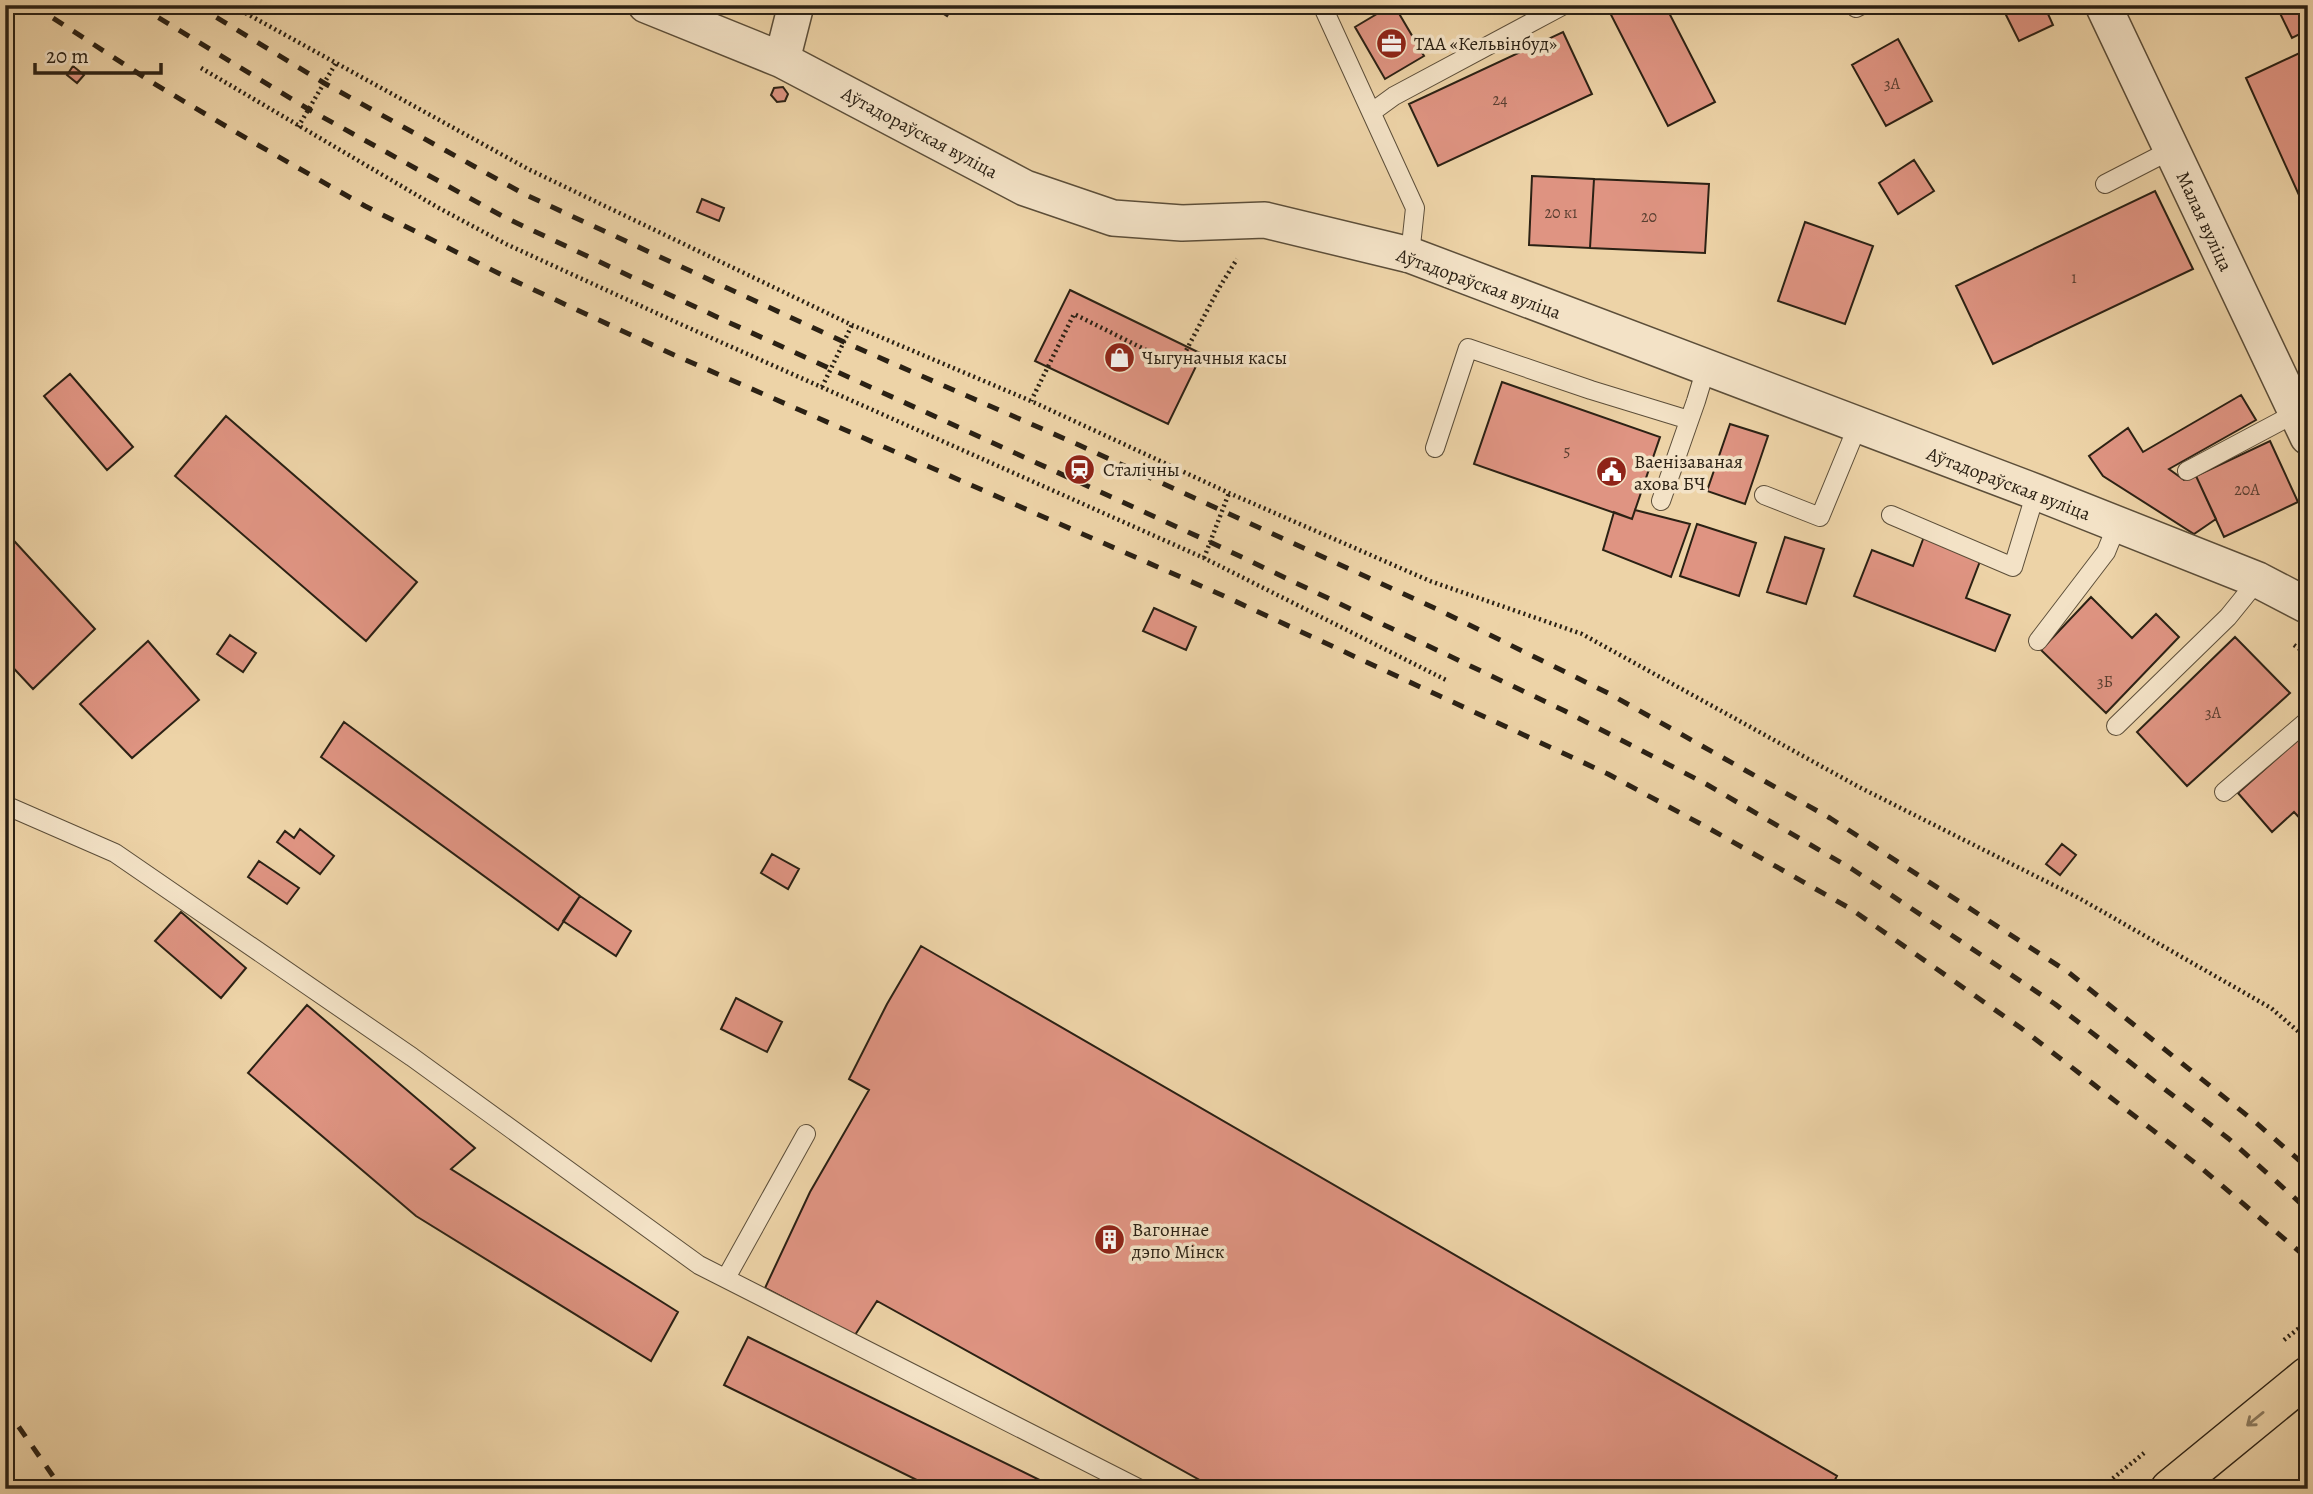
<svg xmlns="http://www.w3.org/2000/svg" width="2313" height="1494" font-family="Alegreya,serif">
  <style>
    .building { fill: #df9482; stroke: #2b2114; stroke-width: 2 }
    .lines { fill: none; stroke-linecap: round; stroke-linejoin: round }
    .service-casing { stroke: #5c4e39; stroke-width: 20 }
    .minor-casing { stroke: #5c4e39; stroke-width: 38 }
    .primary-casing { stroke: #2b2114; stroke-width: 41 }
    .path { stroke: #2b2114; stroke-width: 4.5; stroke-dasharray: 2 3.5; stroke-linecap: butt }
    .service { stroke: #f3e2c6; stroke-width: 18 }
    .minor { stroke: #f3e2c6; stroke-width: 35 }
    .primary { stroke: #edd3a7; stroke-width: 38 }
    .rail { stroke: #2b2114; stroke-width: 5; stroke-dasharray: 12 12; stroke-linecap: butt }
    .oneway { stroke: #8c7a5e }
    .labels { text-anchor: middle; stroke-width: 7; stroke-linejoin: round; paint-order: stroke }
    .number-label { font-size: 16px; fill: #583e30 }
    .poi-label { font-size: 19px; fill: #2b2114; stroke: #f3e2c6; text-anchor: start }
    .street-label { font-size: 19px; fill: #2b2114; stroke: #f3e2c6 }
  </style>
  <rect width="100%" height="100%" fill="#edd3a7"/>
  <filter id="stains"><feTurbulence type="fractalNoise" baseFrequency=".00286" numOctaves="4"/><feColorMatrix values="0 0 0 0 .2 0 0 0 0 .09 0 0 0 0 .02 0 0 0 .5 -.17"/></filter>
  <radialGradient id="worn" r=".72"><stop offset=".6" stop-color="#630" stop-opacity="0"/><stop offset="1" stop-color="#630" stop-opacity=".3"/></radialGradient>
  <!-- building -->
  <path class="building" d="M930 5H954L947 16Z
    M1392 5H1394L1424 56 1385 79 1355 27Z
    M1606 5H1665L1715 102 1668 126Z
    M2001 5H2044L2053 25 2019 41Z
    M2276 5H2308V30L2292 38Z
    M1563 32 1592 94 1438 166 1409 104Z
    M1898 39 1932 101 1886 126 1852 65Z
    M2306 50 2308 53V215L2246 78Z
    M73 66 84 75 77 83 67 75Z
    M783 87 788 94 785 101 777 102 771 95 774 88Z
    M1914 160 1934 191 1898 214 1879 183Z
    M1532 176 1594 179 1590 248 1529 245Z
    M1594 179 1709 184 1705 253 1590 248Z
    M2155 191 2193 269 1993 364 1956 286Z
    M702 199 724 208 719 221 697 212Z
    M1805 222 1873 246 1845 324 1778 301Z
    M1070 290 1202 354 1168 424 1035 361Z
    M70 374 133 447 107 470 44 396Z
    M1502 382 1660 437 1632 519 1474 464Z
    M2241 395 2256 420 2169 469 2184 480 2196 476 2216 519 2194 534 2103 476 2089 456 2128 428 2143 452Z
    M226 416 417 582 366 641 175 476Z
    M1730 424 1768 436 1745 504 1707 491Z
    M2270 441 2298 502 2224 537 2196 476Z
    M1635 510 1690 524 1671 577 1603 550 1614 512 1632 519Z
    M1697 524 1756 543 1739 596 1680 576Z
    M5 531 95 629 33 689 5 659Z
    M1925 534 1982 556 1966 598 2010 615 1995 651 1854 596 1872 550 1913 566Z
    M1785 537 1824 549 1806 604 1767 592Z
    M2091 597 2132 638 2156 614 2179 637 2106 713 2041 650Z
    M1154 608 1196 627 1186 650 1143 631Z
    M230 635 256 653 243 672 217 654Z
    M2235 637 2290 693 2187 786 2137 732Z
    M148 641 199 700 132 758 80 704Z
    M344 722 580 896 558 930 321 757Z
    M2308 731V827L2294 812 2272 832 2238 793Z
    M300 829 334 856 320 874 277 842 285 831 294 838Z
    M2062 844 2076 855 2060 875 2046 864Z
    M772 854 799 869 788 889 761 873Z
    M259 861 299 888 287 904 248 877Z
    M580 896 631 931 616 956 563 921Z
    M181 912 246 968 221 998 155 941Z
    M921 946 1837 1476 1830 1489H1216L877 1301 855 1335 765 1288 810 1192 869 1090 849 1079 887 1004Z
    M736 998 782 1022 767 1052 721 1029Z
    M307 1005 475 1148 451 1169 678 1312 651 1361 416 1216 248 1073Z
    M748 1337 1058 1489H935L724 1385Z"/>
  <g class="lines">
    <defs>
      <path id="service" d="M1322 5 1415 208 1410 255
        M1856 8 1862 5
        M1372 112 1394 96 1564 5
        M2105 184 2171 150
        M1435 448 1468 348 1591 390 1689 420
        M2187 471 2296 413
        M1764 495 1820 517 1858 425
        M1661 501 1696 401 1706 368
        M1891 515 2013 567 2036 492
        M2038 641 2106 552 2117 525
        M2116 726 2228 617 2258 580
        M2224 792 2308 720
        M5 805 115 853 412 1057 699 1265 1140 1489
        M726 1278 806 1134"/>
      <path id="minor" d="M646 5 782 60 1025 188 1113 218 1182 223 1265 220 1410 255 2036 492 2258 580 2308 606
        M2103 5 2308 437
        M782 60 796 5"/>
      <path id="primary" d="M2170 1489 2308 1376"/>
    </defs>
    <!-- service casing -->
    <use href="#service" class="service-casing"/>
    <!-- minor casing -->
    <use href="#minor" class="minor-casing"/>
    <!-- primary casing -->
    <use href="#primary" class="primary-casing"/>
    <!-- path -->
    <path class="path" d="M231 5 528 169 852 325 1031 401 1229 493 1430 581 1582 634 1859 787 2077 897 2271 1008 2308 1040
      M201 68 437 207 506 244 678 323 1204 558 1446 680
      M298 127 336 63
      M822 387 852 325
      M1031 401 1074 314 1178 366 1219 288 1237 259
      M1204 558 1229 493
      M2294 645 2308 655
      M2284 1340 2308 1321
      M2100 1489 2144 1453"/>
    <!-- service -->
    <use href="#service" class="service"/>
    <!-- minor -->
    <use href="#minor" class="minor"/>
    <!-- primary -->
    <use href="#primary" class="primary"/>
    <!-- rail -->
    <path class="rail" d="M33 5 153 83 251 141 365 206 502 275 672 354 1224 596 1608 774 1710 829 1851 909 2021 1028 2199 1166 2308 1259
      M138 5 308 109 504 217 717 317 1210 542 1565 711 1706 784 1852 869 2055 1004 2229 1139 2308 1210
      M196 5 324 83 524 194 844 342 1079 445 1443 612 1608 693 1830 818 2068 972 2254 1121 2308 1168
      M5 1407 62 1489
      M5 1488 6 1489"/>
  </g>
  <!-- one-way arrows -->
  <defs><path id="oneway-shaft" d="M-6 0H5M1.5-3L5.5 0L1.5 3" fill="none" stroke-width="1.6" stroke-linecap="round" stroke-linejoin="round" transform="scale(1.75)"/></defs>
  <use class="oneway" href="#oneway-shaft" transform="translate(2255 1419) rotate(141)"/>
  <!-- icons -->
  <defs>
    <symbol id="office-disc" viewBox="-11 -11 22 22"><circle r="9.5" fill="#8f2418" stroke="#f3e2c6"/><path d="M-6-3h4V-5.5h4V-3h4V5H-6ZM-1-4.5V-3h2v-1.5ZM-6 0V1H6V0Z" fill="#fff"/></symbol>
    <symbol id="shop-disc" viewBox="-11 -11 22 22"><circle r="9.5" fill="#8f2418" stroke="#f3e2c6"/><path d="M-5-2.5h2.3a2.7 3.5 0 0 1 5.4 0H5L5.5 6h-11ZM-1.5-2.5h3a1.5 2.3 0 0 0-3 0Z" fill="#fff"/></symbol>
    <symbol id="station-disc" viewBox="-11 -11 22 22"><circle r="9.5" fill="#8f2418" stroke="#f3e2c6"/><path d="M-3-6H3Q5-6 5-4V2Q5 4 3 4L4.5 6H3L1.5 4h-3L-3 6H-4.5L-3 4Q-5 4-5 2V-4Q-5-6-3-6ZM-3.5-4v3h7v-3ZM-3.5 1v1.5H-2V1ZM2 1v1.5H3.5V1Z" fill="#fff"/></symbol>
    <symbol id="civic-disc" viewBox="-11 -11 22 22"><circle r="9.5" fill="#8f2418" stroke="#f3e2c6"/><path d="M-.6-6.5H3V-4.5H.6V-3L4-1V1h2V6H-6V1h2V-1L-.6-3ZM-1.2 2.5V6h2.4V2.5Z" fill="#fff"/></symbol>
    <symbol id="building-disc" viewBox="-11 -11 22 22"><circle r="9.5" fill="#8f2418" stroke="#f3e2c6"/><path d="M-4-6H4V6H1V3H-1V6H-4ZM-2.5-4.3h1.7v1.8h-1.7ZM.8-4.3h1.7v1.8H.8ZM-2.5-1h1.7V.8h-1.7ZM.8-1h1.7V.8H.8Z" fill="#fff"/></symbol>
  </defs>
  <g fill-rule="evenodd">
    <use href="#office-disc" x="1374" y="26" width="35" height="35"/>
    <use href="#shop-disc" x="1102" y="340" width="35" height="35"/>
    <use href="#station-disc" x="1062" y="452" width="35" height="35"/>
    <use href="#civic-disc" x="1594" y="454" width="35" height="35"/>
    <use href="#building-disc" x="1092" y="1222" width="35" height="35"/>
  </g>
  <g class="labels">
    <!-- number labels -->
    <g class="number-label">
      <text x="1892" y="89">3А</text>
      <text x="1500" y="105">24</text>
      <text x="1561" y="218">20 к1</text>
      <text x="1649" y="222">20</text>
      <text x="2074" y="283">1</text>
      <text x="1567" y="456">5</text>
      <text x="2247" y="495">20А</text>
      <text x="2105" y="687">3Б</text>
      <text x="2213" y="718">3А</text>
    </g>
    <!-- poi labels -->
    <g class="poi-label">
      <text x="1414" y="50">ТАА «Кельвінбуд»</text>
      <text x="1142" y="364">Чыгуначныя касы</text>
      <text x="1634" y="468">Ваенізаваная<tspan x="1634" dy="22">ахова БЧ</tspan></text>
      <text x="1103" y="476">Сталічны</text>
      <text x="1132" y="1236">Вагоннае<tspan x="1132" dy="22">дэпо Мінск</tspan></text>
    </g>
    <!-- street labels -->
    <g class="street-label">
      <text transform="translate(920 132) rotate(28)" y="7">Аўтадораўская вуліца</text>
      <text transform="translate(2205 221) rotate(65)" y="7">Малая вуліца</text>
      <text transform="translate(1479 283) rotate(20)" y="7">Аўтадораўская вуліца</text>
      <text transform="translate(2009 483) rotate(21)" y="7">Аўтадораўская вуліца</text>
    </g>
  </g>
  <!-- margin -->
  <rect width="2313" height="1494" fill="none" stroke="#edd3a7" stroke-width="28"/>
  <rect x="7" y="7" width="2299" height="1480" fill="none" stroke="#2b2114" stroke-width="3.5"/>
  <rect x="14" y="14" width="2285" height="1466" fill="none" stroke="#2b2114" stroke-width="2"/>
  <!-- scale -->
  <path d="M35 63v10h126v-10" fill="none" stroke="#2b2114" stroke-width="3.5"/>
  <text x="46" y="63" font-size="21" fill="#2b2114" stroke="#f3e2c6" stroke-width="5" paint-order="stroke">20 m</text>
  <rect width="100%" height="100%" filter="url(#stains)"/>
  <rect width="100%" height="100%" fill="url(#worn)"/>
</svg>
